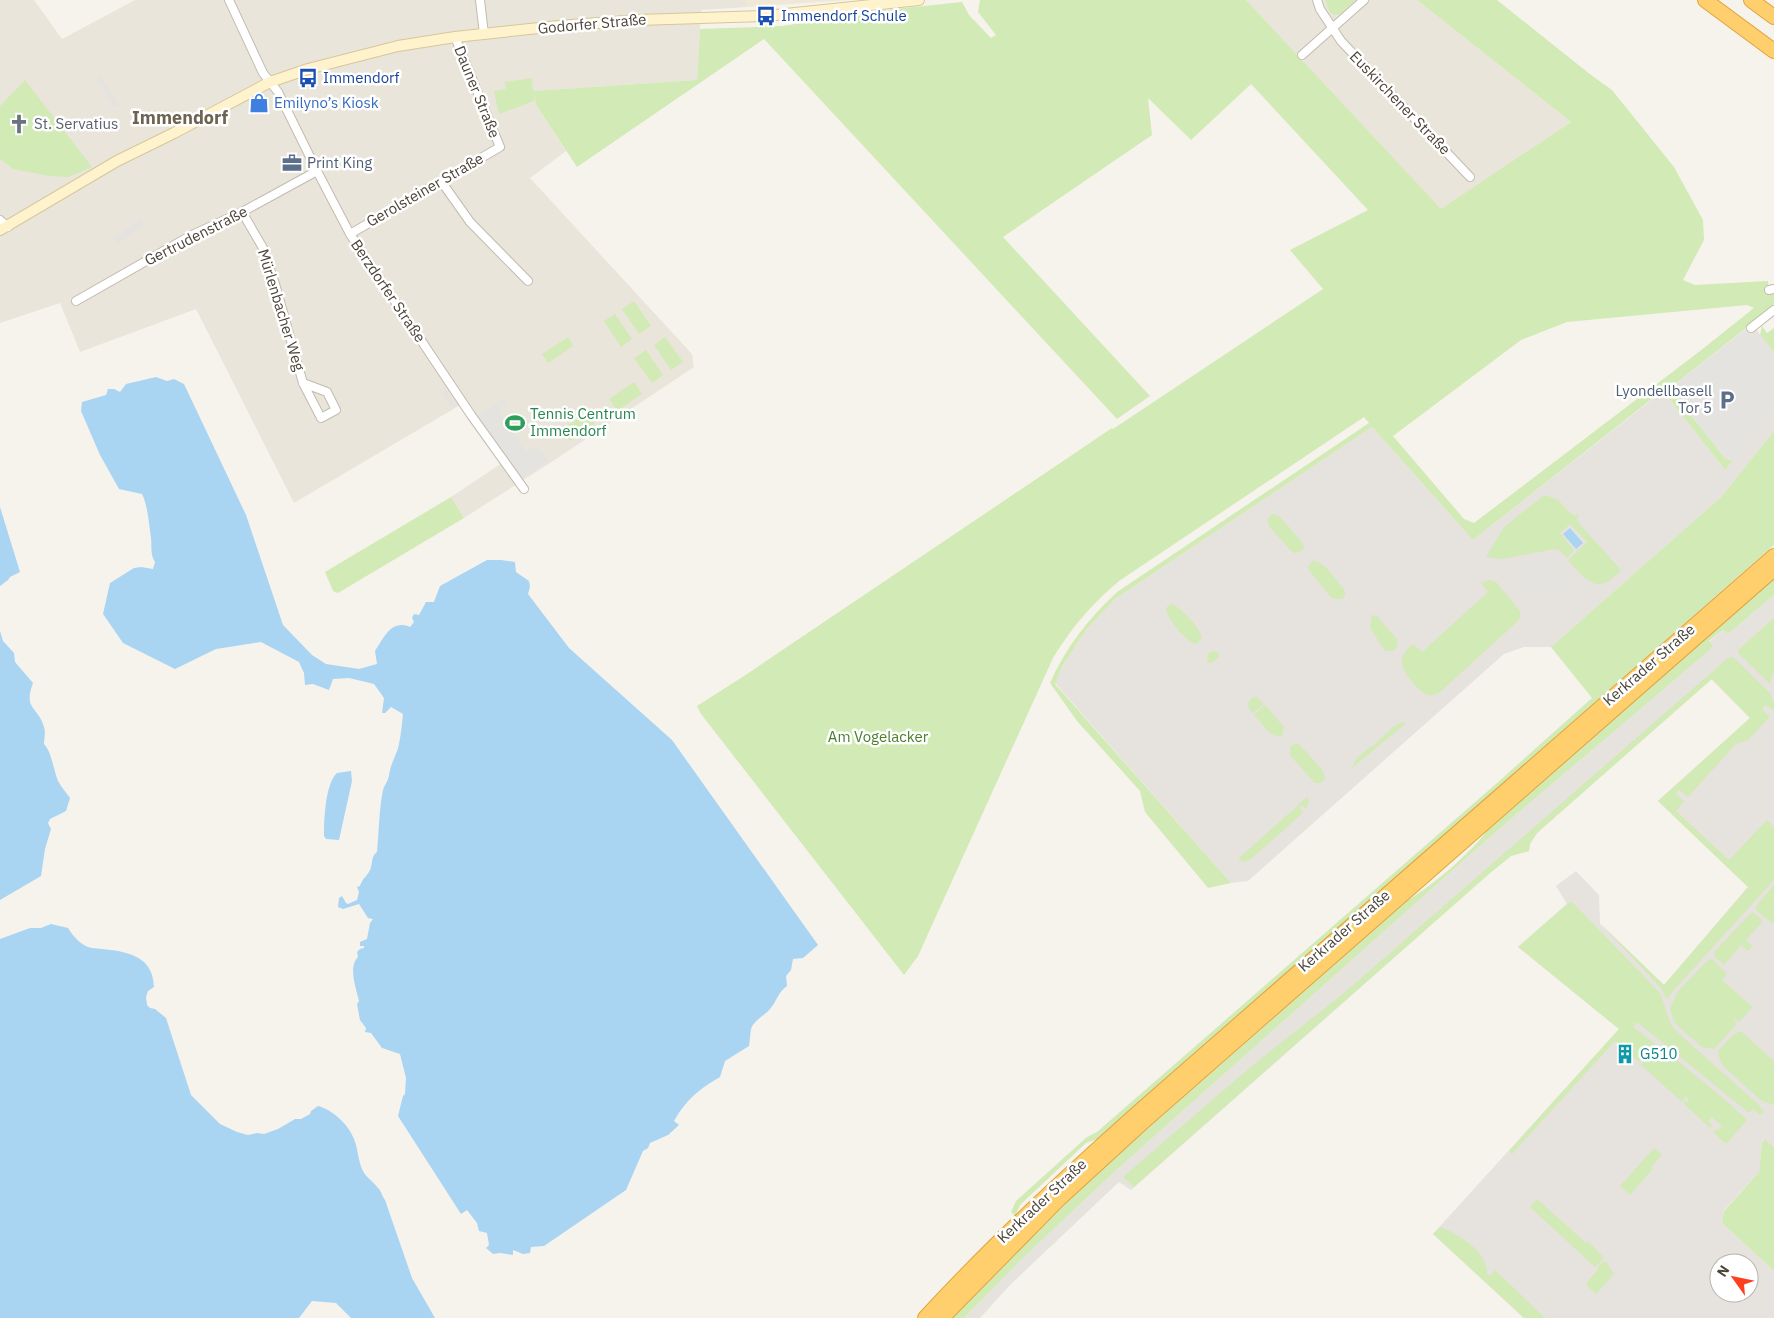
<svg xmlns="http://www.w3.org/2000/svg" width="1774" height="1318" font-family="'IBM Plex Sans',sans-serif">
  <style>
    .residential { fill: #eae5da }
    .industrial { fill: #e6e2dd; fill-rule: evenodd }
    .education { fill: #efe8d6 }
    .green { fill: #d2eab5; fill-rule: evenodd }
    .parking { fill: #e5e3e0 }
    .water { fill: #a9d4f2 }
    .lines { fill: none; stroke-linecap: round; stroke-linejoin: round }
    .street-casing { stroke: #c2bbae; stroke-width: 10 }
    .secondary-casing { stroke: #d6c79b; stroke-width: 12 }
    .highway-casing { stroke: #e0a43c; stroke-width: 16 }
    .street { stroke: #fff; stroke-width: 8 }
    .secondary { stroke: #fff3cd; stroke-width: 10 }
    .highway { stroke: #ffcf6e; stroke-width: 14 }
    .labels { text-anchor: middle; stroke-width: 5; stroke-linejoin: round; paint-order: stroke }
    .transit-label { font-size: 15px; fill: #164399; stroke: #fff; text-anchor: start }
    .street-label { font-size: 15px; fill: #4b4439; stroke: #fff }
    .shop-label { font-size: 15px; fill: #366cbe; stroke: #fff; text-anchor: start }
    .worship-label { font-size: 15px; fill: #5b616d; stroke: #fff; text-anchor: start }
    .service-label { font-size: 15px; fill: #4e5e75; stroke: #fff; text-anchor: start }
    .leisure-label { font-size: 15px; fill: #27864d; stroke: #fff; text-anchor: start }
    .park-label { font-size: 15px; fill: #4a7f2a; stroke: #fff }
    .culture-label { font-size: 15px; fill: #0d838f; stroke: #fff; text-anchor: start }
    .quarter-label { font-size: 18px; font-weight: bold; fill: #6e6250; stroke: #fff }
  </style>
  <rect width="100%" height="100%" fill="#f6f3ec"/>
  <!-- residential -->
  <path class="residential" d="M0 0H34L62 39 135 0H746L748 7 701 10 697 80 534 91 536 105 566 151 530 178 692 354 694 367 550 463 464 518 451 497 508 459 467 401 294 503 196 309 80 352 60 303 0 323Z
    M1246 0H1417L1571 122 1441 210Z"/>
  <!-- industrial -->
  <path class="industrial" d="M1663 391 1725 470 1774 408V431L1721 497 1551 647H1524L1504 654 1248 881 1231 883 1055 683 1062 667 1086 630 1115 599 1372 427 1473 540Z
    M1774 595V1147L1765 1139 1762 1141 1759 1172 1724 1210 1722 1223 1774 1271V1318H1524L1433 1234 1619 1029 1518 947 1567 904 1556 886 1576 871 1599 895 1600 924 1664 985 1748 887 1658 801 1750 718 1711 679 1537 833 1530 844 1529 851 1511 856 1490 873 1131 1190 1119 1182 1011 1284 980 1318H964L1022 1259 1113 1173 1490 837 1698 660 1709 642 1723 630 1728 634ZM1719 1263H1749V1293H1719Z"/>
  <!-- education -->
  <path class="education" d="M746 0H849L748 7Z"/>
  <!-- green -->
  <path class="green" d="M980 0H1246L1441 209 1571 122 1417 0H1497L1591 75 1612 90 1674 167 1703 220 1704 240 1683 280 1695 285 1768 281 1769 294H1774V306L1670 388 1664 392 1662 391 1473 540 1372 427 1115 599 1086 630 1062 667 1055 684 1231 883 1208 888 1145 812 1140 791 1077 721 1050 683C1066 647 1088 619 1117 592L1369 423 1364 417 1119 581C1091 605 1072 627 1053 658L918 956 904 975 701 714 697 706 744 676 1112 428 1113 429 1323 289 1290 250 1368 210 1251 84 1191 140 1148 98 1152 135 1003 237 1150 396 1117 419 764 39 577 167 536 105 534 94V101L499 114 494 91 506 89 505 82 532 78 533 91 697 80 700 29 783 26 867 12 962 2 969 15 991 38 996 35 978 12ZM1747 305 1754 308 1700 351 1474 523 1464 519 1393 436 1521 340 1567 322Z
    M1325 0H1356L1340 14 1335 15 1330 13Z
    M25 80 92 167 68 177 49 176 13 169 0 159V106Z
    M634 301 651 326 639 334 622 309Z
    M615 314 632 339 621 347 604 321Z
    M1762 326 1767 333 1774 328V353L1760 335Z
    M568 337 573 346 548 363 542 354Z
    M665 337 683 362 671 370 654 345Z
    M646 350 663 375 652 383 634 358Z
    M634 382 642 394 617 411 609 399Z
    M1673 392 1725 458 1729 460 1734 459 1725 470 1667 396Z
    M587 413 595 424 570 441 562 429Z
    M1774 431V545L1100 1138 1086 1143 1020 1205 1015 1216 1011 1212 1016 1201 1087 1137 1097 1132 1497 783 1592 698 1551 647 1721 497Z
    M1543 496C1562 496 1562 509 1575 516L1577 514 1579 516 1576 520 1621 570C1616 575 1611 580 1605 583 1590 589 1576 569 1568 560L1587 542 1570 524 1560 533 1574 550 1567 558 1561 551 1555 549 1502 559 1486 557 1504 527Z
    M451 497 464 518 338 593 333 591 325 572Z
    M1273 514 1280 517 1303 543 1304 547 1300 552 1295 553 1291 551 1268 525V518Z
    M1312 561C1324 560 1335 579 1343 588 1346 593 1346 595 1342 599H1335L1332 598 1311 573 1308 567Z
    M1774 578V595L1728 634 1723 630 1709 641 1713 646 1698 660 1490 837 1113 1173 1022 1259 964 1318H950L1061 1206 1095 1175 1405 902C1428 889 1474 851 1488 829Z
    M1490 580 1496 582 1520 611V617L1517 622 1440 692C1436 694 1433 696 1429 695 1420 694 1402 672 1402 663 1401 655 1407 649 1413 644L1422 652 1488 592 1481 583Z
    M1171 604C1179 605 1201 629 1202 638L1196 644C1187 643 1165 617 1166 608Z
    M1372 615 1377 616 1397 639C1398 644 1398 647 1393 651H1385L1370 628Z
    M1774 618V673L1772 675 1770 684 1739 654 1738 650Z
    M1214 651 1219 653V657L1212 663H1208L1207 655 1210 652Z
    M1731 657 1734 658 1771 694 1772 700 1774 702V711L1766 705 1762 709 1770 717 1748 740 1736 744 1688 797 1679 790 1676 794 1684 801 1676 811 1729 860 1767 820 1774 827V880L1674 990 1667 999 1661 988 1600 923 1664 985 1748 887 1658 801 1750 718 1712 679 1537 833 1530 844 1529 851 1511 856 1490 873 1134 1187 1123 1177 1253 1065 1344 993 1727 659Z
    M1256 697 1264 704 1253 713 1249 709 1248 703 1252 698Z
    M1265 705 1284 727 1282 736C1271 739 1261 722 1254 715Z
    M1403 722 1405 724 1351 769 1357 758 1371 746H1373L1394 726Z
    M1294 744H1299L1323 771 1325 779 1321 783H1315L1312 780 1290 755V747Z
    M1307 797C1310 800 1308 806 1306 809L1302 805 1299 807 1303 813 1251 859 1244 862 1238 859Z
    M1774 885V922L1773 924 1756 910V906Z
    M1572 902 1659 992C1666 1005 1666 1019 1676 1031L1759 1105 1764 1112 1760 1115 1753 1109 1750 1112H1748L1637 1022 1633 1027 1655 1044 1639 1062 1615 1041 1512 1154 1509 1151 1619 1029 1518 947 1567 904Z
    M1753 912 1763 921 1746 940 1752 946 1748 951 1741 945 1724 965 1715 957 1714 952 1750 914Z
    M1712 959 1727 974 1722 980 1753 1007 1739 1022 1736 1019 1734 1021 1737 1024 1714 1049 1702 1047 1679 1027 1673 1020 1670 1008 1678 991 1707 961Z
    M1741 1031 1774 1061V1105L1762 1101 1722 1065 1719 1057 1718 1051 1734 1034Z
    M1659 1045 1732 1106 1747 1120 1726 1144 1713 1132 1717 1129H1719L1722 1126 1712 1117 1708 1121 1713 1126 1710 1128 1683 1103 1685 1101 1687 1102 1689 1099 1685 1096 1682 1102 1641 1065Z
    M1765 1139 1774 1147V1271L1722 1223 1724 1211 1759 1172 1762 1142Z
    M1654 1148 1662 1155 1651 1167 1653 1169 1630 1195 1620 1186Z
    M1537 1199 1586 1243 1588 1241 1604 1258 1595 1267 1530 1207Z
    M1440 1227C1458 1233 1489 1253 1487 1274L1490 1276 1495 1270 1545 1318H1524L1433 1234Z
    M1605 1260 1614 1274 1596 1294 1587 1286V1282L1598 1270 1597 1268Z"/>
  <!-- parking -->
  <path class="parking" d="M100 76 120 106H113L96 79Z
    M140 219 144 226 117 244 113 238Z
    M1752 324 1774 353V408L1734 459 1729 460 1725 458 1670 388Z
    M446 390 456 405 452 408 442 393Z
    M504 398 507 403 498 410 526 451 536 445 549 461 522 479 478 415Z
    M1554 557 1581 585 1523 597 1497 569Z
    M1539 610 1550 623 1545 627 1534 615Z
    M1594 1127 1634 1164 1630 1169 1589 1132Z
    M1738 1163 1744 1169 1708 1209 1702 1204Z
    M1510 1174 1524 1187 1520 1191 1505 1178Z
    M1694 1179 1698 1183 1670 1213 1666 1209Z
    M1695 1211 1700 1216 1678 1241 1672 1236Z
    M1654 1222 1659 1226 1644 1242 1640 1238Z
    M1476 1227 1492 1242 1489 1246 1472 1231Z
    M1669 1240 1674 1245 1646 1277 1640 1272Z
    M1494 1251 1499 1253 1519 1272 1523 1268 1539 1283 1535 1287 1519 1272 1517 1275 1494 1254Z"/>
  <!-- water -->
  <path class="water" d="M156 377 167 381 174 379 184 384 246 515 283 625 312 655 326 664 359 669 377 664 375 651C384 638 391 619 410 627L414 622 412 618 414 614 419 615 426 602H434L440 586 487 560H501L515 562 516 572 529 581 530 587 528 594 569 648 672 740 818 945 803 958 793 959 791 970 786 976 787 986C778 992 777 1001 770 1009 764 1016 754 1020 751 1029 750 1034 750 1040 749 1046L725 1061 720 1077C699 1089 686 1100 674 1121L679 1125 668 1135 650 1143 648 1148 643 1151 626 1190 544 1246 531 1247 530 1253 523 1254 513 1250V1255L500 1253 493 1254 486 1248 489 1245 487 1233 479 1231 477 1223 467 1210 461 1214 398 1116 403 1096 405 1094 406 1078 400 1054 382 1048 371 1033 365 1032 366 1028 360 1020 357 1004 359 1001C356 988 348 967 358 957L357 952 360 949 364 948V946H360V942L367 939 370 923 373 919 368 918 359 904 343 909 338 907 339 898 342 896 346 903 348 904 357 900 359 892 357 887 360 886C362 878 370 874 371 867 373 861 371 857 377 852 379 831 379 810 383 790 384 786 388 781 389 776 390 764 397 755 399 744 401 734 402 724 403 714L391 707 385 713H382L384 698 374 684 349 678 333 679 329 690 313 684 305 685 304 673 299 662 261 642 216 649 175 669 123 643 103 614 110 583 134 568 141 567 153 569 155 562C150 554 152 547 151 538 149 525 148 506 142 494L119 489 100 455 81 411 82 402 106 395 108 389H114L120 392 126 384Z
    M0 507 20 572 10 577 8 580 0 586Z
    M1570 528 1583 543 1576 549 1563 534Z
    M0 631 3 641 14 653 15 662 33 683C23 710 38 706 44 727 46 733 44 738 44 744 52 753 53 768 58 781 61 787 66 792 70 798L66 811 50 819 48 823 51 829 45 849 41 876 0 900Z
    M351 771 352 781 339 840 326 839 324 836C324 821 325 784 337 773Z
    M51 924 68 928C73 936 81 946 92 948 119 951 153 951 154 987L148 991 146 997 147 1005 150 1008 155 1009 166 1018 191 1095 220 1124 237 1132 248 1135 257 1133 264 1134 278 1129 295 1119H301L310 1114 311 1111 318 1106C333 1110 348 1124 354 1139 358 1149 358 1160 362 1169 366 1178 372 1180 377 1187 381 1190 382 1196 385 1200L412 1278 435 1318H351L336 1303 312 1301 299 1318H0V939L30 928H41Z"/>
  <g class="lines">
    <defs>
      <path id="street" d="M229 0 263 73 278 92 317 171 350 234 471 415 524 489
        M480 0 484 34
        M1317 0 1320 9 1341 41 1470 177
        M1302 55 1364 0
        M441 181 470 222 528 281
        M242 212 263 248 275 284 303 383 321 418 336 410 327 392 303 383
        M0 220 8 227
        M350 234 500 147 455 37
        M1769 290 1774 289
        M76 301 190 236 242 212 317 171
        M1751 328 1774 310"/>
      <path id="secondary" d="M0 230 117 161 174 133 270 82 308 69 398 46 455 37 558 26 638 20 766 16 919 0"/>
      <path id="highway" d="M1705 0 1774 51
        M1751 0 1774 17
        M925 1318C993 1244 1067 1176 1142 1109L1774 556
        M942 1318 1060 1198 1143 1122 1774 569"/>
    </defs>
    <!-- street casing -->
    <use href="#street" class="street-casing"/>
    <!-- secondary casing -->
    <use href="#secondary" class="secondary-casing"/>
    <!-- highway casing -->
    <use href="#highway" class="highway-casing"/>
    <!-- street -->
    <use href="#street" class="street"/>
    <!-- secondary -->
    <use href="#secondary" class="secondary"/>
    <!-- highway -->
    <use href="#highway" class="highway"/>
  </g>
  <!-- icons -->
  <defs>
    <symbol id="bus-bare" viewBox="-9 -9 18 18"><path d="M-5-6H5V4H4V6H2V4H-2V6H-4V4H-5ZM-3.5-4V0h7V-4ZM-3.5 1.2v1.5H-2V1.2ZM2 1.2v1.5H3.5V1.2Z" fill="#1a4fb4" stroke="#fff" stroke-width="2.5" paint-order="stroke"/></symbol>
    <symbol id="shop-bare" viewBox="-9 -9 18 18"><path d="M-5-2.5h2.3a2.7 3.5 0 0 1 5.4 0H5L5.5 6h-11ZM-1.5-2.5h3a1.5 2.3 0 0 0-3 0Z" fill="#3f7fe0" stroke="#fff" stroke-width="2.5" paint-order="stroke"/></symbol>
    <symbol id="church-bare" viewBox="-9 -9 18 18"><path d="M-1.2-6h2.4v3.5h3.3v2.4h-3.3V6h-2.4V-.1h-3.3v-2.4h3.3Z" fill="#6b7280" stroke="#fff" stroke-width="2.5" paint-order="stroke"/></symbol>
    <symbol id="office-bare" viewBox="-9 -9 18 18"><path d="M-6-3h4V-5.5h4V-3h4V5H-6ZM-1-4.5V-3h2v-1.5ZM-6 0V1H6V0Z" fill="#5c6f8a" stroke="#fff" stroke-width="2.5" paint-order="stroke"/></symbol>
    <symbol id="parking-bare" viewBox="-9 -9 18 18"><path d="M-3.5-5.5H1a3.5 3.5 0 0 1 0 7H-1V5.5H-3.5ZM-1-3.4V-.6H.8a1.4 1.4 0 0 0 0-2.8Z" fill="#5c6f8a" stroke="#fff" stroke-width="2.5" paint-order="stroke"/></symbol>
    <symbol id="stadium-bare" viewBox="-9 -9 18 18"><path d="M0-5a6.5 5 0 1 0 0 10a6.5 5 0 1 0 0-10ZM-3.5-1.8h7v3.6h-7Z" fill="#2e9e5b" stroke="#fff" stroke-width="2.5" paint-order="stroke"/></symbol>
    <symbol id="building-bare" viewBox="-9 -9 18 18"><path d="M-4-6H4V6H1V3H-1V6H-4ZM-2.5-4.3h1.7v1.8h-1.7ZM.8-4.3h1.7v1.8H.8ZM-2.5-1h1.7V.8h-1.7ZM.8-1h1.7V.8H.8Z" fill="#0f9aa8" stroke="#fff" stroke-width="2.5" paint-order="stroke"/></symbol>
  </defs>
  <g fill-rule="evenodd">
    <use href="#bus-bare" x="752" y="2" width="28" height="28"/>
    <use href="#bus-bare" x="294" y="64" width="28" height="28"/>
    <use href="#shop-bare" x="245" y="89" width="28" height="28"/>
    <use href="#church-bare" x="5" y="110" width="28" height="28"/>
    <use href="#office-bare" x="278" y="149" width="28" height="28"/>
    <use href="#parking-bare" x="1713" y="386" width="28" height="28"/>
    <use href="#stadium-bare" x="501" y="409" width="28" height="28"/>
    <use href="#building-bare" x="1611" y="1040" width="28" height="28"/>
  </g>
  <g class="labels">
    <!-- transit labels -->
    <g class="transit-label">
      <text x="781" y="21">Immendorf Schule</text>
      <text x="323" y="83">Immendorf</text>
    </g>
    <!-- street labels -->
    <g class="street-label">
      <text transform="translate(592 24) rotate(-5)" y="5">Godorfer Straße</text>
      <text transform="translate(477 92) rotate(68)" y="5">Dauner Straße</text>
      <text transform="translate(1400 103) rotate(46)" y="5">Euskirchener Straße</text>
      <text transform="translate(425 190) rotate(-30)" y="5">Gerolsteiner Straße</text>
      <text transform="translate(196 236) rotate(-27)" y="5">Gertrudenstraße</text>
      <text transform="translate(388 291) rotate(56)" y="5">Berzdorfer Straße</text>
      <text transform="translate(281 310) rotate(73)" y="5">Mürlenbacher Weg</text>
      <text transform="translate(1649 665) rotate(-41)" y="5">Kerkrader Straße</text>
      <text transform="translate(1344 931) rotate(-41)" y="5">Kerkrader Straße</text>
      <text transform="translate(1042 1201) rotate(-43)" y="5">Kerkrader Straße</text>
    </g>
    <!-- shop labels -->
    <g class="shop-label">
      <text x="274" y="108">Emilyno’s Kiosk</text>
    </g>
    <!-- worship labels -->
    <g class="worship-label">
      <text x="34" y="129">St. Servatius</text>
    </g>
    <!-- service labels -->
    <g class="service-label">
      <text x="307" y="168">Print King</text>
      <text x="1712" y="396" text-anchor="end">Lyondellbasell<tspan x="1712" dy="17">Tor 5</tspan></text>
    </g>
    <!-- leisure labels -->
    <g class="leisure-label">
      <text x="530" y="419">Tennis Centrum<tspan x="530" dy="17">Immendorf</tspan></text>
    </g>
    <!-- park labels -->
    <g class="park-label">
      <text x="878" y="742">Am Vogelacker</text>
    </g>
    <!-- culture labels -->
    <g class="culture-label">
      <text x="1640" y="1059">G510</text>
    </g>
    <!-- quarter labels -->
    <g class="quarter-label">
      <text x="180" y="124">Immendorf</text>
    </g>
  </g>
  <!-- north arrow -->
  <g transform="translate(1734 1278) rotate(303)"><circle r="24" fill="#ffffff" stroke="#b7b4b0"/>
  <path d="M0-4L9 19L0 12L-9 19Z" fill="#fc3f1d"/>
  <text y="-8" font-size="14" font-weight="bold" text-anchor="middle" fill="#4b4439">N</text>
  </g>
</svg>
